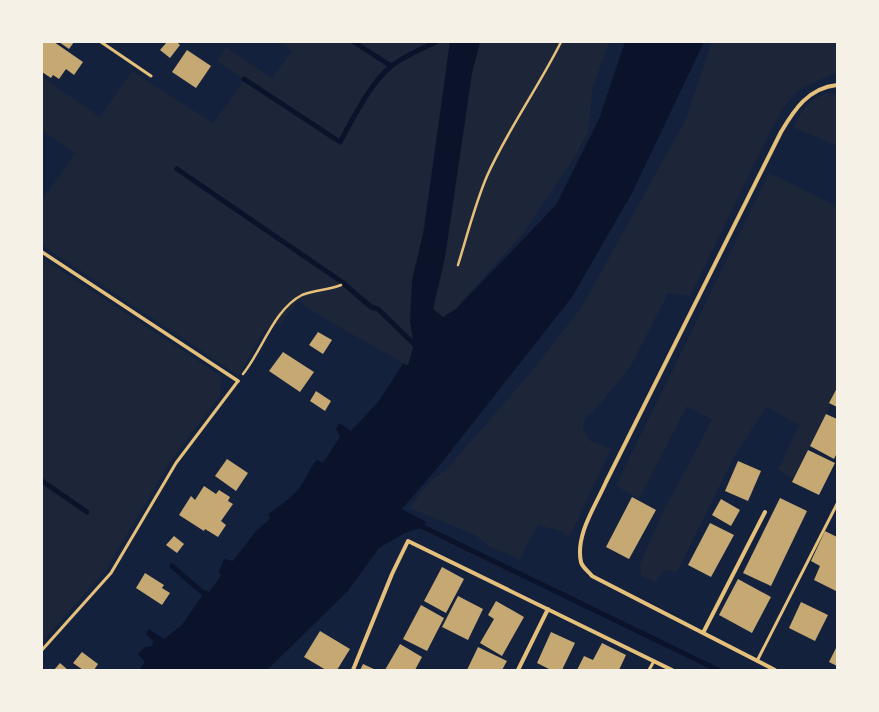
<svg xmlns="http://www.w3.org/2000/svg" width="879" height="712" font-family="'Crimson Pro',serif">
  <style>
    .green { fill: #1d2539 }
    .water { fill: #0b132b }
    .lines { fill: none; stroke-linecap: round; stroke-linejoin: round }
    .stream { stroke: #0b132b; stroke-width: 5 }
    .building { fill: #c6a872 }
    .path { stroke: #e5c07b; stroke-width: 2.5 }
    .service { stroke: #e5c07b; stroke-width: 3 }
    .pedestrian { stroke: #e5c07b; stroke-width: 3.5 }
    .minor { stroke: #e5c07b; stroke-width: 4 }
  </style>
  <rect width="100%" height="100%" fill="#14213d"/>
  <!-- green -->
  <path class="green" d="M281 42H450L410 321 414 345 408 366 322 317 298 301 281 324H273C256 337 251 358 238 375L42 245V200L75 154 42 130V77L100 117 132 71 213 123 245 80 217 61 226 47 272 78 292 51Z
    M480 42H609L593 88 588 132 576 155 522 235 455 309 443 317 433 309 445 257 472 73Z
    M712 42H837V73C799 88 795 88 774 124L690 296 668 293 631 366 593 412 586 416 582 428 590 441 611 448 571 534 568 536 560 531 538 525 524 550 521 560 489 546 475 535 415 510 410 507C419 495 431 477 445 471L527 377 581 308 685 121Z
    M827 93 837 94V146L793 127C804 109 807 100 827 93Z
    M769 173 837 206V392L793 478 778 470 799 425 766 407 734 457 677 572 666 570 655 582 641 576 640 564 663 512 712 420 687 406 639 499 616 486Z
    M42 258 221 376 220 396 172 459 106 570 42 642Z"/>
  <!-- water -->
  <path class="water" d="M450 42H480L472 73 445 257 433 309 443 317 455 310 556 205 599 119 625 42H704L632 193 572 297 439 466 402 509 426 522 423 527 405 533 379 548 347 592 267 670H139L145 662 138 654 145 647 152 646 153 641 146 634 149 629 164 639 182 625 206 590 209 592 221 576 219 571 224 559 233 561 256 531 270 519 268 514C280 506 293 497 302 484 308 476 309 468 317 460L323 463 340 437 336 429 339 423 351 431 378 402 403 364 408 365 414 345 410 321 412 280 424 230Z"/>
  <g class="lines">
    <!-- stream -->
    <path class="stream" d="M354 42 391 66
      M244 79 340 142C353 119 369 85 390 67 402 57 421 49 436 42
      M177 169 342 282 371 307 378 309 418 348
      M42 481 87 512
      M417 524 718 670
      M172 566 209 598"/>
  </g>
  <!-- building -->
  <path class="building" d="M42 42H54L83 62 74 75 66 69 59 79 53 75 51 78 42 72Z
    M59 42H74L69 49Z
    M167 42H177L180 45 170 58 160 50Z
    M187 50 211 66 196 88 172 72Z
    M318 332 332 340 323 354 309 345Z
    M283 352 314 372 300 392 269 371Z
    M837 388V407L829 403Z
    M316 391 331 401 325 411 310 401Z
    M826 414 837 419V453L834 459 810 446Z
    M808 450 835 463 819 495 792 482Z
    M227 459 248 473 236 491 215 476Z
    M738 461 761 471 748 501 725 491Z
    M204 486 216 494 219 490 230 497 228 501 233 504 221 521 226 525 218 537 205 529 204 531 179 515 191 496 195 500Z
    M632 497 656 510 629 559 606 547Z
    M780 498 807 511 771 586 743 573Z
    M721 499 740 510 731 526 712 515Z
    M710 523 734 535 711 577 688 565Z
    M825 531 837 537 836 591 814 580 820 566 811 561Z
    M174 536 184 544 177 553 166 545Z
    M442 567 464 579 446 613 424 601Z
    M145 573 164 585 162 588 170 593 162 605 136 588Z
    M738 579 771 597 752 633 719 615Z
    M458 596 483 609 468 640 442 627Z
    M496 601 524 617 502 656 480 643 494 619 488 615Z
    M801 602 828 615 815 641 789 628Z
    M421 605 444 618 427 651 403 639Z
    M320 631 350 649 337 670H326L304 657Z
    M551 632 575 643 562 670H551L537 663Z
    M602 643 626 655 619 670H577L584 656 593 660Z
    M400 644 422 657 415 670H385Z
    M837 646V666L829 662Z
    M478 647 507 661 502 670H467Z
    M82 652 98 664 94 670H83L73 663Z
    M60 663 68 670H54Z
    M363 664 376 670H360Z"/>
  <g class="lines">
    <!-- path -->
    <path class="path" d="M458 265C467 236 475 204 487 176 508 129 538 88 561 42
      M243 374C262 351 274 309 302 295 314 290 329 290 341 285"/>
    <!-- service -->
    <path class="service" d="M101 42 151 76
      M42 650 111 573 176 463 238 381
      M757 661 837 504
      M649 670 654 661"/>
    <!-- pedestrian -->
    <path class="pedestrian" d="M42 252 238 381"/>
    <!-- minor -->
    <path class="minor" d="M703 633 765 512
      M353 670 392 574 408 541 672 670
      M518 670 548 609
      M775 670 592 576C589 572 582 567 581 562 575 535 596 505 606 482L781 132C794 110 808 88 837 85"/>
  </g>
  <!-- border -->
  <rect width="879" height="712" fill="none" stroke="#f6f1e7" stroke-width="86"/>
</svg>
